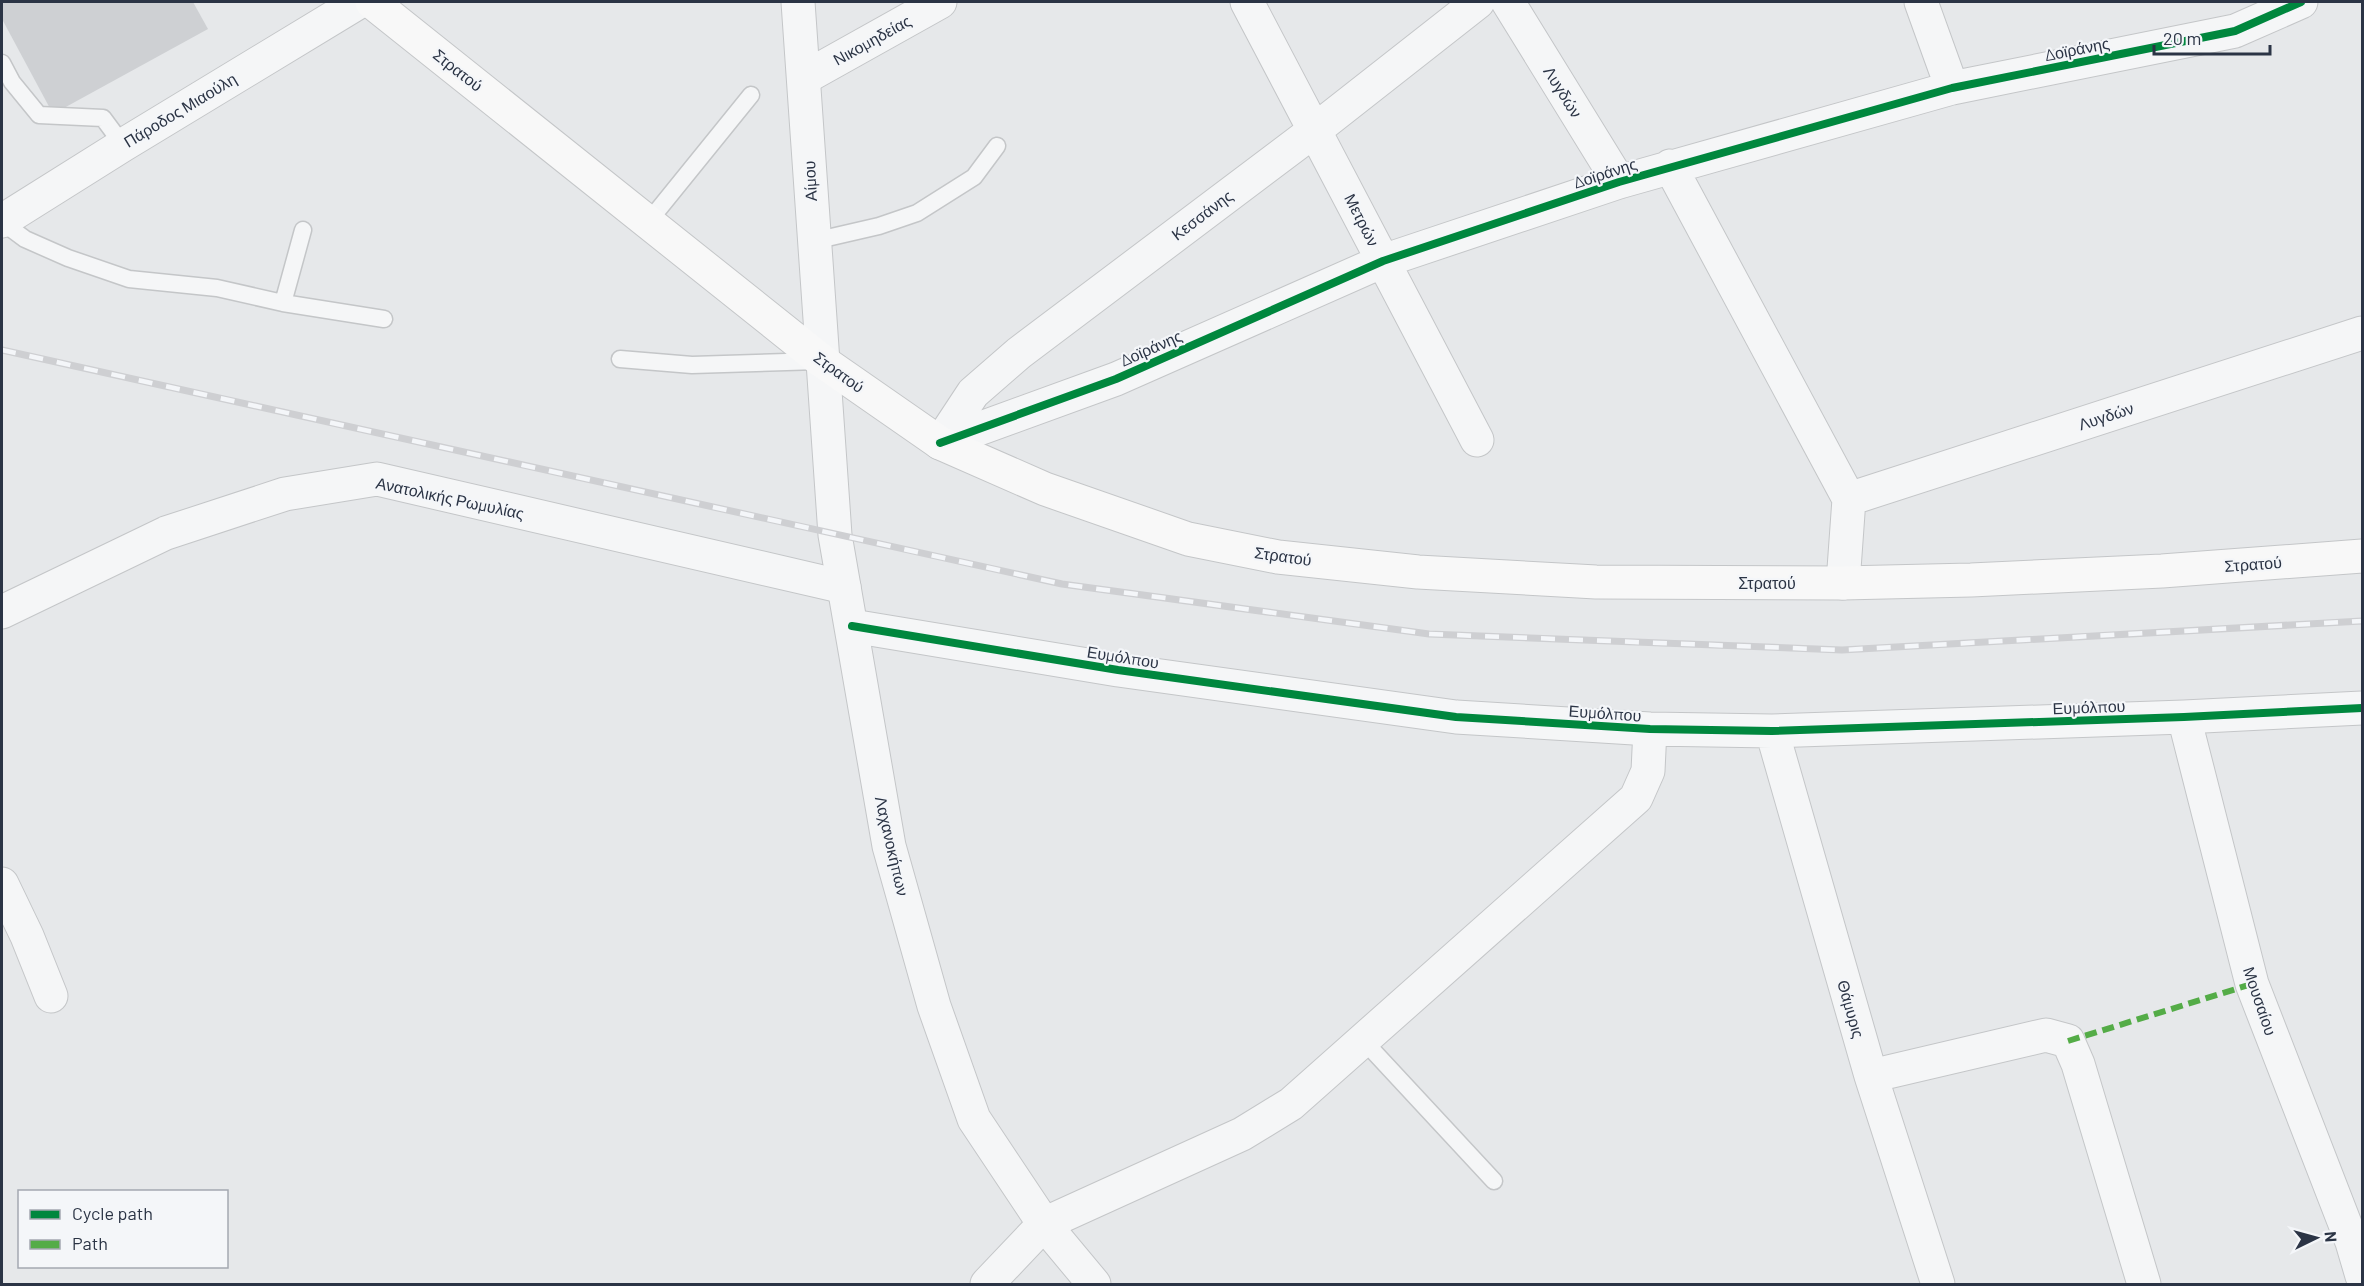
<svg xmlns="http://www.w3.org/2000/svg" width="2364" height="1286" font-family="Barlow,sans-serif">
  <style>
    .building { fill: #ced0d3 }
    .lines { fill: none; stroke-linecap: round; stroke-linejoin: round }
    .service-casing { stroke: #c4c6c8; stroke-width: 19 }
    .minor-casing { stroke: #c4c6c8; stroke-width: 35 }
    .tertiary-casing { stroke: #c4c6c8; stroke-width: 35 }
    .secondary-casing { stroke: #c4c6c8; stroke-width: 35 }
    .service { stroke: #f5f6f7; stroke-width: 16 }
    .minor { stroke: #f5f6f7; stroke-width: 33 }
    .tertiary { stroke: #f5f6f7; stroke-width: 33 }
    .secondary { stroke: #f8f8f8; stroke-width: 33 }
    .rail-casing { stroke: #cecfd2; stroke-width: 7 }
    .rail { stroke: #f4f6f9; stroke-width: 4.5; stroke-dasharray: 14; stroke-linecap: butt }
    .quiet { stroke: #54ac47; stroke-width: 6; stroke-dasharray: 12 6; stroke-linecap: butt }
    .cycleway-casing { stroke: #f4f6f9; stroke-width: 11 }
    .cycleway { stroke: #00873e; stroke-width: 8 }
    .labels { text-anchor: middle; stroke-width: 4.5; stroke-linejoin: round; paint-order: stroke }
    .street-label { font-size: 16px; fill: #2b3445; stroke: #f4f6f9 }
  </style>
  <rect width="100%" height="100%" fill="#e6e8ea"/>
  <!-- building -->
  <path class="building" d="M2 2H193L208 29 53 114 2 19Z"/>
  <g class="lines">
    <defs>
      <path id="service" d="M2 63 12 82 39 115 103 118 123 145
        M649 221 751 95
        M2 222 25 239 68 258 129 279 217 288 283 303 384 319
        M814 241 879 226 917 213 974 177 997 146
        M283 303 303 230
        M620 359 692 365 819 361
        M1363 1040 1494 1181"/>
      <path id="minor" d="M1247 2 1477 440
        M1508 2 1619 182
        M1921 2 1952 88
        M804 78 940 2
        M1670 166 1849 499 1843 583
        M2 221 123 145 359 2
        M940 443 1116 379 1383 261 1619 182 1952 88 2235 31 2301 2
        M940 443 973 393 1019 353 1315 130 1478 2
        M1849 499 2362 333
        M2 612 166 533 285 494 377 479 844 587
        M852 626 1118 670 1456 717 1650 729 1772 731 2184 717 2362 708
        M2184 717 2252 984 2352 1242 2362 1276
        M1772 731 1871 1076 1938 1284
        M2 884 27 936 51 996
        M1871 1076 2046 1035 2068 1041 2078 1064 2144 1284
        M987 1284 1044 1224 1242 1134 1291 1104 1636 798 1648 771 1650 729"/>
      <path id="tertiary" d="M798 2 835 535 889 846 934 1006 974 1119 1044 1224 1094 1284"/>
      <path id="secondary" d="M372 2 822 361 940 443 1045 489 1188 539 1278 557 1418 572 1596 582 1843 583 1971 580 2162 571 2362 556"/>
    </defs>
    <!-- service casing -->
    <use href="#service" class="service-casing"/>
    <!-- minor casing -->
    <use href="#minor" class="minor-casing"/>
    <!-- tertiary casing -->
    <use href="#tertiary" class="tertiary-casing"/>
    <!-- secondary casing -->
    <use href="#secondary" class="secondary-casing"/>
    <!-- service -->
    <use href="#service" class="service"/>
    <!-- minor -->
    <use href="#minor" class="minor"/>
    <!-- tertiary -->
    <use href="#tertiary" class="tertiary"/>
    <!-- secondary -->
    <use href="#secondary" class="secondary"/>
    <defs>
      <path id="rail" d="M2 350 1062 584 1429 634 1842 650 2362 621"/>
    </defs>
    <!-- rail casing -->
    <use href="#rail" class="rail-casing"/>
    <!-- rail -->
    <use href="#rail" class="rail"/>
    <!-- quiet -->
    <path class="quiet" d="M2068 1041 2252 984"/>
    <defs>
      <path id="cycleway" d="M940 443 1116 379 1383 261 1619 182 1952 88 2235 31 2301 2
        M852 626 1118 670 1456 717 1650 729 1772 731 2184 717 2362 708"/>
    </defs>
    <!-- cycleway casing -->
    <use href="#cycleway" class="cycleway-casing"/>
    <!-- cycleway -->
    <use href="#cycleway" class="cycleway"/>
  </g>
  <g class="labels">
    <!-- street labels -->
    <g class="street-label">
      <text transform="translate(872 40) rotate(-29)" y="6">Νικομηδείας</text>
      <text transform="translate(2077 49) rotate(-11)" y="6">Δοϊράνης</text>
      <text transform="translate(458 70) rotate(38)" y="6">Στρατού</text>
      <text transform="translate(1563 92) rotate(58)" y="6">Λυγδών</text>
      <text transform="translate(180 110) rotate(-31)" y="6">Πάροδος Μιαούλη</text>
      <text transform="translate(1605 173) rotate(-18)" y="6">Δοϊράνης</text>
      <text transform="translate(810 181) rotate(-93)" y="6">Αίμου</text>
      <text transform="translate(1202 215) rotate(-37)" y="6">Κεσσάνης</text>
      <text transform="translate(1362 220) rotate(63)" y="6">Μετρών</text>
      <text transform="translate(1151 348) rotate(-24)" y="6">Δοϊράνης</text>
      <text transform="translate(839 372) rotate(36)" y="6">Στρατού</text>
      <text transform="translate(2106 416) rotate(-18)" y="6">Λυγδών</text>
      <text transform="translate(450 498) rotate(12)" y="6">Ανατολικής Ρωμυλίας</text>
      <text transform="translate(1283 556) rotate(8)" y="6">Στρατού</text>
      <text transform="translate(2253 564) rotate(-4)" y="6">Στρατού</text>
      <text x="1767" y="589">Στρατού</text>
      <text transform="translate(1123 657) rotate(9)" y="6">Ευμόλπου</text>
      <text transform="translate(2089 707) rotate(-2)" y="6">Ευμόλπου</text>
      <text transform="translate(1605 713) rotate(4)" y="6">Ευμόλπου</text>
      <text transform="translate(892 846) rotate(77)" y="6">Λαχανοκήπων</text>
      <text transform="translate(2260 1001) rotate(71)" y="6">Μουσαίου</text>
      <text transform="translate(1851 1009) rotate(74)" y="6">Θάμυρις</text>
    </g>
  </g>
  <!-- border -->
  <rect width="2364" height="1286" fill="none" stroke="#2b3445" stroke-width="6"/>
  <!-- legend -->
  <rect x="18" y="1190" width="210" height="78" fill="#f4f6f9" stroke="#a4a8b1" stroke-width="1.5"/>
  <rect x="30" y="1210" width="30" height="9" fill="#00873e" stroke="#a4a8b1" stroke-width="1.5"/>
  <text x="72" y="1220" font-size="18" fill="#2b3445">Cycle path</text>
  <rect x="30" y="1240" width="30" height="9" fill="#54ac47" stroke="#a4a8b1" stroke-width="1.5"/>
  <text x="72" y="1250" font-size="18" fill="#2b3445">Path</text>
  <!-- north arrow -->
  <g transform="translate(2316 1238) rotate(85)" stroke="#f4f6f9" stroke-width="4.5" paint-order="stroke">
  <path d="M0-4.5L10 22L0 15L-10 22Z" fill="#2b3445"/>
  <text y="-9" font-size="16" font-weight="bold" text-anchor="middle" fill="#2b3445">N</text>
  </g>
  <!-- scale -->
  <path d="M2154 45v9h116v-9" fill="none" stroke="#2b3445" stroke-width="3"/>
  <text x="2163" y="45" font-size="18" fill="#2b3445" stroke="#f4f6f9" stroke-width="4.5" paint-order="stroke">20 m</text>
</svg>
